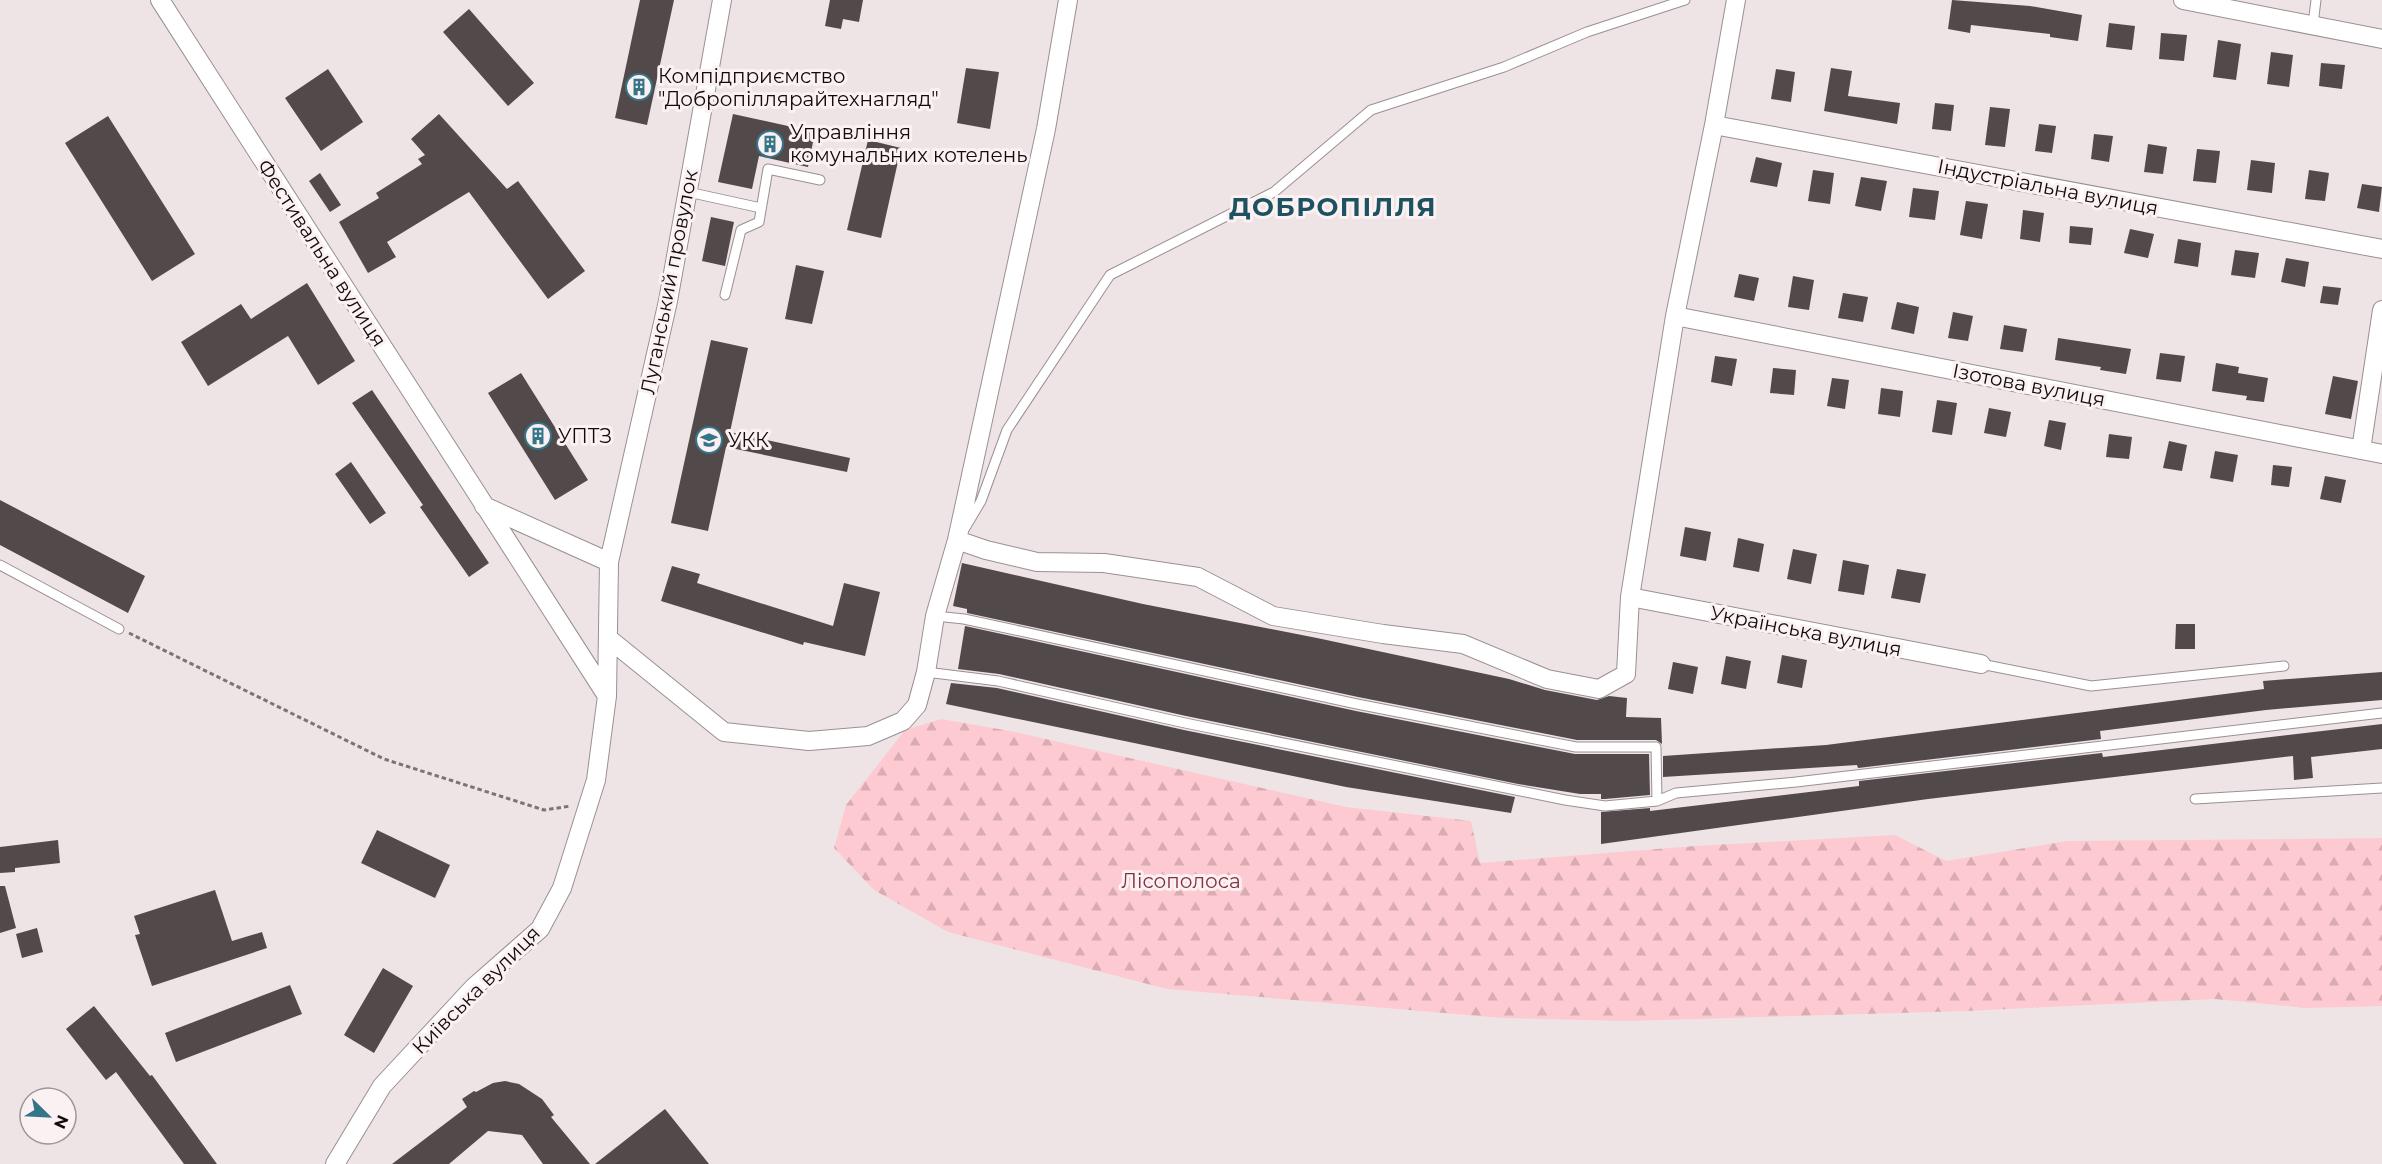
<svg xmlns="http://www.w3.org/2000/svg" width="2382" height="1164" font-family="Montserrat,sans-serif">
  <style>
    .forest { fill: url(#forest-firs) }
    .building { fill: #52494a }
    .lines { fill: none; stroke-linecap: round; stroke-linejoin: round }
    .service-casing { stroke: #9a9091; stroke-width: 11 }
    .minor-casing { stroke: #9a9091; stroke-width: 20 }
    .path { stroke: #7b7475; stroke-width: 3; stroke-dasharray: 4.5 3; stroke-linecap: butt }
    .service { stroke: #fff; stroke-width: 9 }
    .minor { stroke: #fff; stroke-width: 18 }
    .labels { text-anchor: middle; stroke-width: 6; stroke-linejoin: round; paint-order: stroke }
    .poi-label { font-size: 20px; fill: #0f0b0c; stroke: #fcf1f2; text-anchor: start }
    .street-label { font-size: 20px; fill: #0f0b0c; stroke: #fcf1f2 }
    .park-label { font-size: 20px; fill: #843043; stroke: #fcf1f2 }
    .district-label { font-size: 26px; font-weight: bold; letter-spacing: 1.5px; fill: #1d5260; stroke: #fcf1f2 }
  </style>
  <defs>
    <pattern id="forest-firs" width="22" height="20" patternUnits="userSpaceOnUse" patternTransform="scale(1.5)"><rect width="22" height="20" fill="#fdcad1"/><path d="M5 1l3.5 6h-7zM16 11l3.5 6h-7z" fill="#d8acb2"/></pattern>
  </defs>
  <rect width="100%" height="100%" fill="#efe4e5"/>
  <!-- forest -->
  <path class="forest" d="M941 719 1010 731 1346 807 1471 821 1480 863 1695 846 1895 835 1946 861 2067 841 2382 838V1006L2306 1008 2215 999 1967 1011 1627 1021 1502 1018 1167 989 948 932 874 890 834 848 846 805 905 730Z"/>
  <!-- building -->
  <path class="building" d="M640 0H674L647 125 615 118Z
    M830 0H863L859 22 843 19 841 29 825 26Z
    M1952 0 2030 6 2082 15 2078 41 2050 37V34L1971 25 1970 33 1948 29Z
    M469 9 534 83 508 106 443 32Z
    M2109 23 2135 26 2132 50 2106 47Z
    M2161 33 2187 35 2184 61 2159 59Z
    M2218 40 2241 44 2236 80 2213 77Z
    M2271 52 2293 55 2289 87 2267 84Z
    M2321 63 2345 65 2342 89 2319 86Z
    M966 68 999 72 990 129 957 123Z
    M1831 68 1852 71 1848 96 1900 103 1897 124 1824 111Z
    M328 69 363 122 321 151 285 98Z
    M1776 69 1795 72 1791 102 1771 99Z
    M1935 103 1954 105 1951 131 1932 129Z
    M1990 107 2010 109 2005 147 1985 145Z
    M439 114 507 189 518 181 585 271 548 299 469 192 387 242 396 257 368 273 339 222 379 198 376 193 422 164 418 159 425 155 411 139Z
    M733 114 815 132 808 167 759 156 752 189 718 182Z
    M108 116 195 254 152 281 65 143Z
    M2039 124 2056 126 2052 153 2035 151Z
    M2094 134 2113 136 2109 162 2091 159Z
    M868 140 901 148 881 238 847 230Z
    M2148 144 2167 147 2163 174 2144 172Z
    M2197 149 2220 151 2216 183 2193 181Z
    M1756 157 1782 163 1777 187 1750 182Z
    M2251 160 2275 163 2272 193 2247 190Z
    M1813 170 1834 173 1830 204 1808 201Z
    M2309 170 2329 173 2325 201 2305 199Z
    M320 173 341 205 330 212 309 181Z
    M1861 177 1887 181 1881 211 1855 206Z
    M2362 184 2382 187 2379 212 2357 208Z
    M1913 188 1939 191 1935 220 1909 217Z
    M1966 201 1988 204 1982 239 1960 235Z
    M2023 210 2044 213 2040 242 2020 239Z
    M711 217 734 222 725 266 702 261Z
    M2070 226 2093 228 2091 245 2069 243Z
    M2130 229 2154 234 2148 258 2124 253Z
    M2178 239 2201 243 2198 267 2174 263Z
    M2235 250 2259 253 2255 278 2231 275Z
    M2286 258 2309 262 2305 287 2281 282Z
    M796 265 824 271 812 324 785 319Z
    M1739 274 1759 278 1754 301 1734 297Z
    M1793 276 1814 280 1809 310 1788 307Z
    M307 283 355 361 318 385 288 336 208 386 181 342 241 304 251 319Z
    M2323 286 2341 288 2338 305 2320 303Z
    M1843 293 1868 297 1863 322 1838 318Z
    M1897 302 1919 307 1914 334 1891 329Z
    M1953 312 1973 316 1968 341 1948 338Z
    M2004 325 2027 329 2023 352 2000 349Z
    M2058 338 2131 349 2126 374 2100 370 2101 367 2055 360Z
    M711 340 748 348 730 432 850 458 847 472 726 447 708 531 671 523Z
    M2160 353 2185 356 2181 382 2156 379Z
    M1715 356 1737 359 1732 386 1711 382Z
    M2216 363 2239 367 2238 373 2268 378 2264 402 2246 400 2247 396 2212 391Z
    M1773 368 1796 370 1794 395 1770 393Z
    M521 373 588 480 555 500 488 393Z
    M2333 376 2358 381 2351 419 2325 414Z
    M1832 378 1849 380 1845 409 1827 406Z
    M1881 388 1903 391 1900 417 1878 414Z
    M372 390 489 563 469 577 420 507 423 505 352 403Z
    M1937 400 1957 403 1952 435 1932 432Z
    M1989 408 2011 412 2006 437 1984 433Z
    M2049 420 2066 423 2061 450 2044 446Z
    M2109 434 2132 437 2129 459 2106 457Z
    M2169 441 2187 445 2182 471 2163 468Z
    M2215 451 2238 455 2233 482 2210 478Z
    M351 462 386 513 370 524 335 474Z
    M2273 465 2292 467 2289 487 2271 485Z
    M2325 476 2346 480 2341 503 2320 499Z
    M0 500 145 576 128 613 0 545Z
    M1685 527 1711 532 1706 561 1680 556Z
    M1738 538 1764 544 1759 572 1733 567Z
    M1793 549 1817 554 1811 584 1787 579Z
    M1843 560 1869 565 1864 595 1838 591Z
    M962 563 1143 604 1317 638 1509 679 1545 690 1597 700 1609 696 1627 698 1626 717 1661 718 1662 744 1656 740H1577L1358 697 967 613V609L953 606Z
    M672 566 700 574 697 583 833 626 844 583 880 592 865 656 804 642 803 645 661 601Z
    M1897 569 1926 574 1920 603 1891 598Z
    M2176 624H2195V649H2175Z
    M965 626 1356 711 1575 754H1649L1650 795 1605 799H1601V794H1580L1518 784 1186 716 999 674 958 669Z
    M1782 655 1807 660 1802 688 1777 683Z
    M1726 656 1751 661 1746 689 1721 684Z
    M1673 662 1698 667 1693 694 1668 689Z
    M2382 672V700L2266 710 2100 731 2101 739 1858 768 1857 765 1663 777V756L1826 745 2264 689 2263 681Z
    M951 683 997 688 1184 730 1515 797 1511 813 1346 787 946 704Z
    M2382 724V749L2311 757 2313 778 2294 780 2293 756 1928 799 1601 844V812L1650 808V811L1859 786V781L2102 753 2103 757Z
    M377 830 450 865 435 898 361 863Z
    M58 840 60 863 15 868V872L0 873V847Z
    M0 886H5L16 928 0 933Z
    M215 890 232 941 262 932 267 948 152 986 135 935 140 934 134 916Z
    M37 928 43 952 22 958 16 934Z
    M383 968 413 986 374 1053 344 1035Z
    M290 985 302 1014 176 1062 165 1033Z
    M94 1006 150 1076 152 1075 217 1164H184L116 1072 106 1080 66 1029Z
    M505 1081 519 1084 542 1099 554 1115 551 1117 590 1164H543L522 1135 488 1131 449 1164H392L467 1107 462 1099 474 1091 476 1092 493 1083Z
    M665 1109 709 1164H595Z"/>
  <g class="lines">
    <defs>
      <path id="service" d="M2313 24 2316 0
        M688 192 761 208
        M725 295 741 230 759 222 768 169 820 180
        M965 528 981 501 1007 430 1110 275 1274 192 1371 110 1504 67 1587 32 1685 0
        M0 565 119 629
        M935 616 964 619 1357 704 1576 747H1656L1657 801
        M1981 664 2091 686 2284 666
        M926 672 998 681 1185 723 1565 800 1605 806 1657 801 1676 793 1796 782 2382 713
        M2195 799 2382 788"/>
      <path id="minor" d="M160 0 607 696
        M2183 0 2382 39
        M1714 125 2382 249
        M1675 316 2382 454
        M2361 450 2382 310
        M484 506 609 562
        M957 540 986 550 1037 562 1104 563 1198 577 1273 616 1383 634 1463 644 1547 679 1599 689 1626 674 1630 597 1675 316 1714 125 1736 0
        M1630 597 1981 664
        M608 638 724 732 809 741 868 736 903 721 917 705 926 672 935 616 957 540 1046 129 1068 0
        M335 1164 382 1086 474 987 540 929 562 888 596 780 607 696 609 562 668 301 722 0"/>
    </defs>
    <!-- service casing -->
    <use href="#service" class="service-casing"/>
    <!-- minor casing -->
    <use href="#minor" class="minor-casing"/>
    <!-- path -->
    <path class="path" d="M129 633 384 759 544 810 571 806"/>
    <!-- service -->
    <use href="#service" class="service"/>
    <!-- minor -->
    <use href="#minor" class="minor"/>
  </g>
  <!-- icons -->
  <defs>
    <symbol id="building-ring" viewBox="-11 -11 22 22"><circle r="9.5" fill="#fcf1f2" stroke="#347588" stroke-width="1.5"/><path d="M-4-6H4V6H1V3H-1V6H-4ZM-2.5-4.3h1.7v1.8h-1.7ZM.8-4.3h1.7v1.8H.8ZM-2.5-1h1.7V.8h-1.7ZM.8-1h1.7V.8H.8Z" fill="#347588"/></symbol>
    <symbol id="university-ring" viewBox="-11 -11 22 22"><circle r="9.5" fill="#fcf1f2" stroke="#347588" stroke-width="1.5"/><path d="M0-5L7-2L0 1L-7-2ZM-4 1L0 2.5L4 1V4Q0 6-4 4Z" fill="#347588"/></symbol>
  </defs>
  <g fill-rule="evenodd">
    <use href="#building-ring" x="624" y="72" width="30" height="30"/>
    <use href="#building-ring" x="755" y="129" width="30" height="30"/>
    <use href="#building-ring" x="523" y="421" width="30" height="30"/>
    <use href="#university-ring" x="694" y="425" width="30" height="30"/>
  </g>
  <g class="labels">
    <!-- poi labels -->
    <g class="poi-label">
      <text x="658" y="83">Компідприємство<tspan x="658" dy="23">"Добропіллярайтехнагляд"</tspan></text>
      <text x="790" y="139">Управління<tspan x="790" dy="23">комунальних котелень</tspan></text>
      <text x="558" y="443">УПТЗ</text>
      <text x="728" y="447">УКК</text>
    </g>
    <!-- street labels -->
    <g class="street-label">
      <text transform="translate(2048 187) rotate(11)" y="7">Індустріальна вулиця</text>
      <text transform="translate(322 253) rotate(57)" y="7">Фестивальна вулиця</text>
      <text transform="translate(669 282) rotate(-79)" y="7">Луганський провулок</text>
      <text transform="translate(2029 385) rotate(11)" y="7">Ізотова вулиця</text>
      <text transform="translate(1806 631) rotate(11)" y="7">Українська вулиця</text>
      <text transform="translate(476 990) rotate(-45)" y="7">Київська вулиця</text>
    </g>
    <!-- park labels -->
    <g class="park-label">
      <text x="1181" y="888">Лісополоса</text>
    </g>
    <!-- district labels -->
    <g class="district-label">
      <text x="1333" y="216">ДОБРОПІЛЛЯ</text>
    </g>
  </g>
  <!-- north arrow -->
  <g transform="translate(48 1116) rotate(114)"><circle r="28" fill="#fcf1f2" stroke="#9d9596" stroke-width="1.5"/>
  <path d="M0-4.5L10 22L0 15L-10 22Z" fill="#347588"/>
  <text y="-9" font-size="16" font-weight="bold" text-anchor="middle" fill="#0f0b0c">N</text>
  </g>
</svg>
